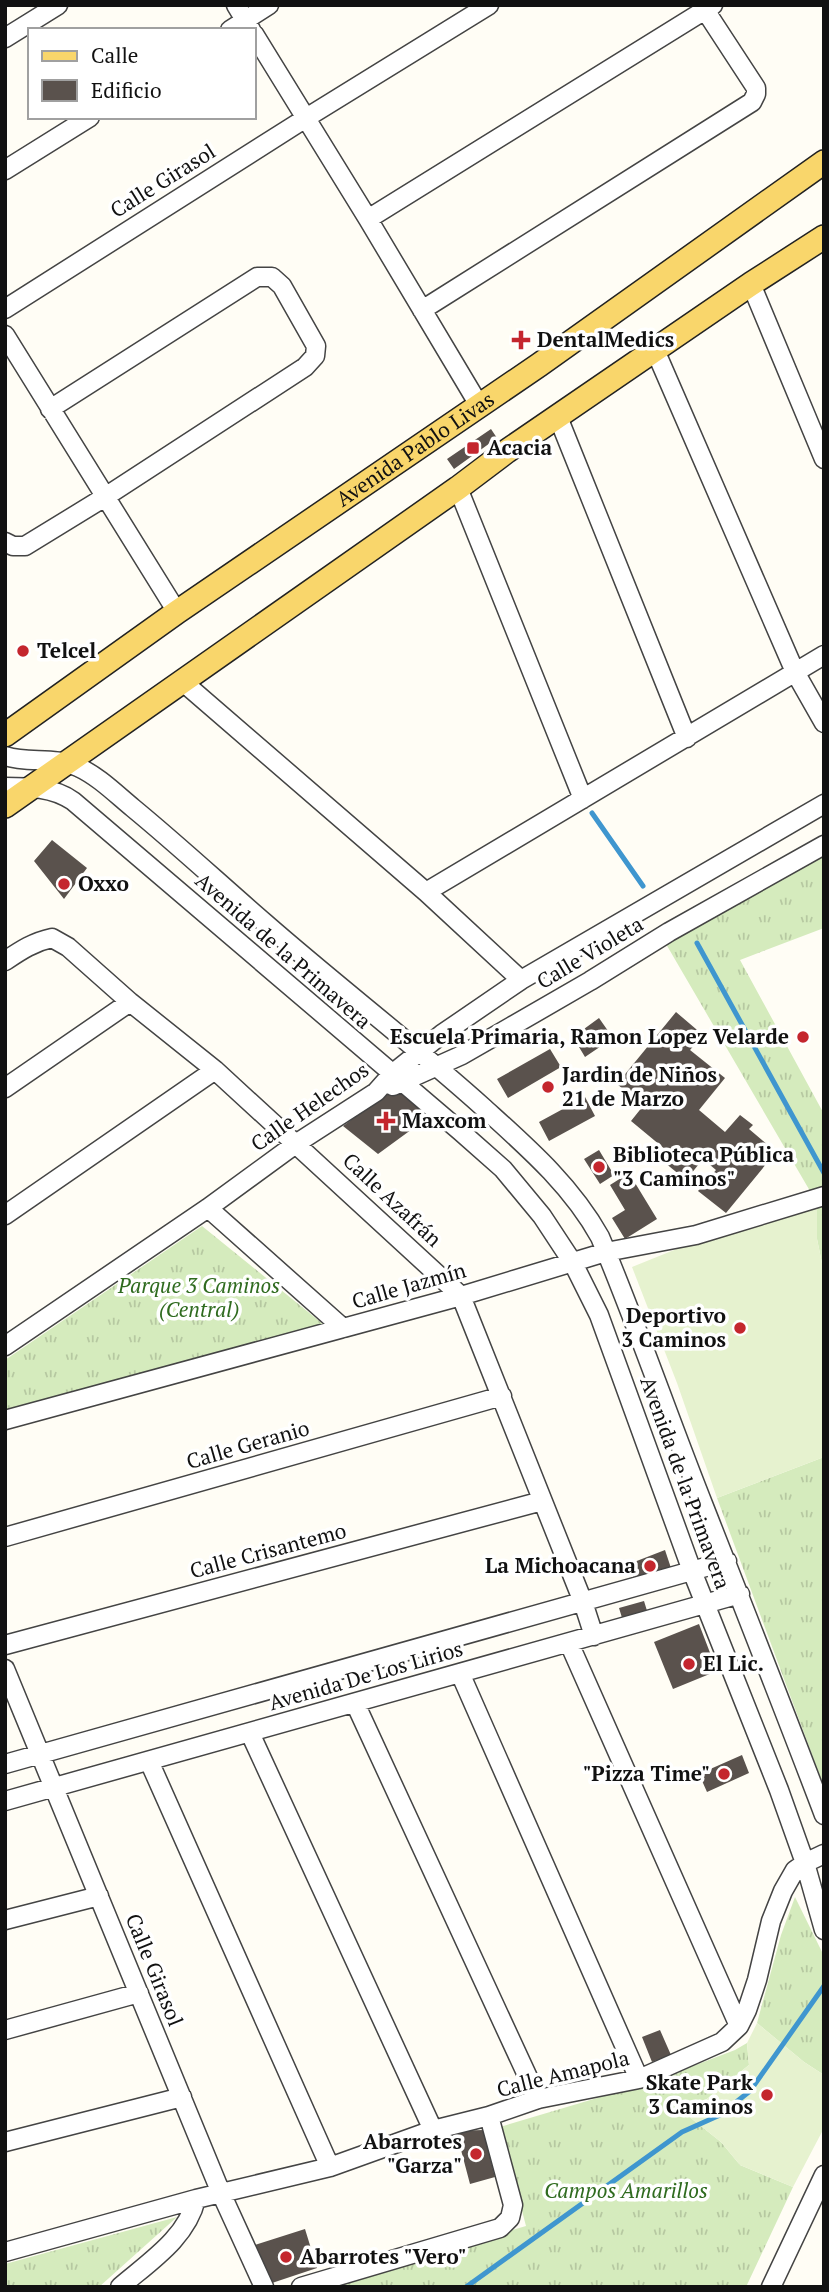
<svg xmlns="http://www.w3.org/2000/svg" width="829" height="2292" font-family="'PT Serif',serif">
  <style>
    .grass { fill: url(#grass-tufts) }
    .pitch { fill: #e6f2cf }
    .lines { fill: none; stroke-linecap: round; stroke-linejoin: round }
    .stream { stroke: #3f96cf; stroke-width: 5 }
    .building { fill: #5a524d }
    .minor-casing { stroke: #444; stroke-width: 21 }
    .major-casing { stroke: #222; stroke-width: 26 }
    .minor { stroke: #fff; stroke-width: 18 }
    .major { stroke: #f9d66b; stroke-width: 23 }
    .poi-dot { fill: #c4262e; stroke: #fff; stroke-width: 2.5 }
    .labels { text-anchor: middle; stroke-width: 7; stroke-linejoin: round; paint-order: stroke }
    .street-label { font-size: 21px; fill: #111; stroke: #fff }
    .poi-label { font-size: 21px; font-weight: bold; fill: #111; stroke: #fff; text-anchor: start }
    .park-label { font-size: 21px; font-style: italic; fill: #2f6b1f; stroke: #fff }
  </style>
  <defs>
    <pattern id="grass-tufts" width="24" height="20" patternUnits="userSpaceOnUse" patternTransform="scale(1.75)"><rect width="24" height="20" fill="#d5ebbd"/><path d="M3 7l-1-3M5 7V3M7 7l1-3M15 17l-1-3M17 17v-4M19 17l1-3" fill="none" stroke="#b6c8a1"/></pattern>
  </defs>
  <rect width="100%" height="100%" fill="#fffdf5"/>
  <!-- grass -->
  <path class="grass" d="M824 847V928L740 960 824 1114V1273L817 1239V1203L666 944Z
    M202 1226 323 1324 5 1412V1360Z
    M824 1457V1787L717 1498Z
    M795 1897 824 1956V2075L804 2062 757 2023 781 1935Z
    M747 2043 749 2065 687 2115 721 2142 740 2165 793 2187 746 2287H317L526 2226 500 2127 651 2082 735 2050Z
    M177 2217 99 2287H5V2264Z"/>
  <!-- pitch -->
  <path class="pitch" d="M817 1203V1239L824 1273V1457L717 1498 677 1383 632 1267 689 1244Z
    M757 2023 804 2062 824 2075V2128L793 2187 740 2165 721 2142 687 2115 749 2065 747 2043Z"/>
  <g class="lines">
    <!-- stream -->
    <path class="stream" d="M592 813 643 886
      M697 943 824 1173
      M466 2287 682 2132 720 2115 750 2091 824 1986"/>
  </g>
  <!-- building -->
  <path class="building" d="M491 429 497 438 454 469 447 459Z
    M52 840 87 868 64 899 34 861Z
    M676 1012 703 1035 690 1050 725 1078 699 1110 725 1132 740 1115 753 1125 749 1129 776 1152 726 1213 698 1191 716 1170 703 1159 686 1180 659 1158 666 1150 631 1121 643 1106 617 1084Z
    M599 1018 613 1038 585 1057 573 1037Z
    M550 1049 561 1067 508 1098 497 1079Z
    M395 1087 430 1116 378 1154 343 1126Z
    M585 1097 595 1116 549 1141 539 1122Z
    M599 1150 614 1175 600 1184 584 1159Z
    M629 1173 657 1219 625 1239 612 1218 625 1210 610 1185Z
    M665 1550 671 1568 635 1582 629 1564Z
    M644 1601 648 1614 623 1621 619 1608Z
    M699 1624 717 1671 673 1689 654 1642Z
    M742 1755 749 1773 707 1792 699 1774Z
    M660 2030 671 2055 652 2062 642 2037Z
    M483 2130 495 2177 470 2184 456 2131Z
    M305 2229 317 2268 272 2283 252 2246Z"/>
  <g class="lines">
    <defs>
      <path id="minor" d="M236 5 251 30
        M230 30 269 5
        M254 34 368 219 479 405
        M5 38 58 5
        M5 170 90 117
        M368 219 713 5
        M751 284 824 459
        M5 309 306 118 489 5
        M422 310 752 102 756 94V88L705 10
        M5 335 177 612
        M655 350 795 672 824 723
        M558 417 687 738
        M458 488 583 799
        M5 542 13 546H25L105 497 305 367 315 356 316 346 282 286 272 277H257L50 409
        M183 682 426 892 521 980
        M5 756C29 764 54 756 78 767 98 776 116 794 133 808 178 845 221 885 265 923 337 986 413 1044 484 1108 527 1147 571 1185 600 1237 638 1327 669 1419 705 1509 745 1611 785 1712 824 1815
        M5 787C29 787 53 787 73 801L460 1131 503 1169 542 1216 573 1263 599 1315 692 1571 779 1790 805 1863 824 1930
        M426 892 824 655
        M5 961C20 951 33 942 52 938L68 947 130 1002 215 1070 461 1296 583 1602 594 1636
        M393 1086 462 1055 590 981 669 932 824 845
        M5 1088 130 1002
        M208 1208 343 1328
        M5 1215 215 1070
        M5 1346 208 1208 297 1143 376 1092 392 1074 442 1034 521 980 824 804
        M5 1420 461 1296 606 1252 696 1235 824 1196
        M5 1537 502 1396
        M569 1643 739 2026
        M5 1645 542 1501
        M5 1669 221 2193 264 2287
        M460 1673 639 2079
        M355 1703 538 2099
        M250 1733 433 2130
        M149 1761 330 2167
        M5 1764 727 1561
        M5 1801 740 1594
        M5 1920 99 1896
        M5 2030 139 1993
        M5 2142 182 2097
        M5 2252 196 2199 330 2167 433 2130 489 2116 538 2099 639 2079 722 2042 739 2026 747 2010 757 1980 771 1921 783 1891 795 1870 805 1863 824 1854
        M120 2287C149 2262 187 2238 196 2199
        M301 2287 500 2228 510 2218 513 2205 489 2116
        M771 2287 824 2175"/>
      <g id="major">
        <path id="s1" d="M5 735 177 612 539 365 824 162"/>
        <path d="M5 806 458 488 507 451 751 284 824 237"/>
      </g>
    </defs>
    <!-- minor casing -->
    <use href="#minor" class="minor-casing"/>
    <!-- major casing -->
    <use href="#major" class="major-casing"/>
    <!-- minor -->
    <use href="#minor" class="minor"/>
    <!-- major -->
    <use href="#major" class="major"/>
  </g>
  <!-- markers -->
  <g class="poi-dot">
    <path d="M517.5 329.5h7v7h7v7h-7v7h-7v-7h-7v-7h7z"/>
    <rect x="466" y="441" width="14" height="14" rx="3.5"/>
    <circle cx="23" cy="651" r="7"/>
    <circle cx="64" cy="884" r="7"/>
    <circle cx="803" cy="1037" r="7"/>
    <circle cx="548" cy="1087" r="7"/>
    <path d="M382.5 1110.5h7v7h7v7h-7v7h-7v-7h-7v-7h7z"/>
    <circle cx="599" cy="1167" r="7"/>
    <circle cx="740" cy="1328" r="7"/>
    <circle cx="650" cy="1566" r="7"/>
    <circle cx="689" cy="1664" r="7"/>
    <circle cx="724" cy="1774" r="7"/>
    <circle cx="767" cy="2095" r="7"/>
    <circle cx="476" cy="2154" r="7"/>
    <circle cx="286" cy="2257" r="7"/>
  </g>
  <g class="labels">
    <!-- street labels -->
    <g class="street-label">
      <text transform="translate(163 181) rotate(-32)" y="7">Calle Girasol</text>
      <text dy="7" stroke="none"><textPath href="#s1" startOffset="500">Avenida Pablo Livas</textPath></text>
      <text transform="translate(283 951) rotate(41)" y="7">Avenida de la Primavera</text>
      <text transform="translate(590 953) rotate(-31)" y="7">Calle Violeta</text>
      <text transform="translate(310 1107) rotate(-35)" y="7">Calle Helechos</text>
      <text transform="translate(392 1200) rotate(43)" y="7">Calle Azafrán</text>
      <text transform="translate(409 1286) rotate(-16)" y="7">Calle Jazmín</text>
      <text transform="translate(248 1445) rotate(-16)" y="7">Calle Geranio</text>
      <text transform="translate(685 1483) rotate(70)" y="7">Avenida de la Primavera</text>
      <text transform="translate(268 1551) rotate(-15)" y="7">Calle Crisantemo</text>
      <text transform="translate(366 1676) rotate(-16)" y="7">Avenida De Los Lirios</text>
      <text transform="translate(154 1970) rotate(68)" y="7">Calle Girasol</text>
      <text transform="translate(563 2074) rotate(-14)" y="7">Calle Amapola</text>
    </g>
    <!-- poi labels -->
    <g class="poi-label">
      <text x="537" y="347">DentalMedics</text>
      <text x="487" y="455">Acacia</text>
      <text x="37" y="658">Telcel</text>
      <text x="78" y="891">Oxxo</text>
      <text x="789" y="1044" text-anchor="end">Escuela Primaria, Ramon Lopez Velarde</text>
      <text x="562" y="1082">Jardin de Niños<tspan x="562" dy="24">21 de Marzo</tspan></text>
      <text x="402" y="1128">Maxcom</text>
      <text x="613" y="1162">Biblioteca Pública<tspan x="613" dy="24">"3 Caminos"</tspan></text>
      <text x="726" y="1323" text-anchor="end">Deportivo<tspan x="726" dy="24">3 Caminos</tspan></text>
      <text x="636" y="1573" text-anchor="end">La Michoacana</text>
      <text x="703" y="1671">El Lic.</text>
      <text x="710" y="1781" text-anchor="end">"Pizza Time"</text>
      <text x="753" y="2090" text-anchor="end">Skate Park<tspan x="753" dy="24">3 Caminos</tspan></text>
      <text x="462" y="2149" text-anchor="end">Abarrotes<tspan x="462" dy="24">"Garza"</tspan></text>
      <text x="300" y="2264">Abarrotes "Vero"</text>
    </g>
    <!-- park labels -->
    <g class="park-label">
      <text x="199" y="1293">Parque 3 Caminos<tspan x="199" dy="24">(Central)</tspan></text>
      <text x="626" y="2198">Campos Amarillos</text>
    </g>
  </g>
  <!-- border -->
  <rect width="829" height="2292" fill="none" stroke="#111111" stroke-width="14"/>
  <!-- legend -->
  <rect x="28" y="28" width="228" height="91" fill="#ffffff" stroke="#a0a0a0" stroke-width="2"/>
  <rect x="42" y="51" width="35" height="10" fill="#f9d66b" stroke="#a0a0a0" stroke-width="2"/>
  <text x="91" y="63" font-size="21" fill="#111111">Calle</text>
  <rect x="42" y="80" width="35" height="21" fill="#5a524d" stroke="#a0a0a0" stroke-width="2"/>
  <text x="91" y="98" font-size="21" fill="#111111">Edificio</text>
</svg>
